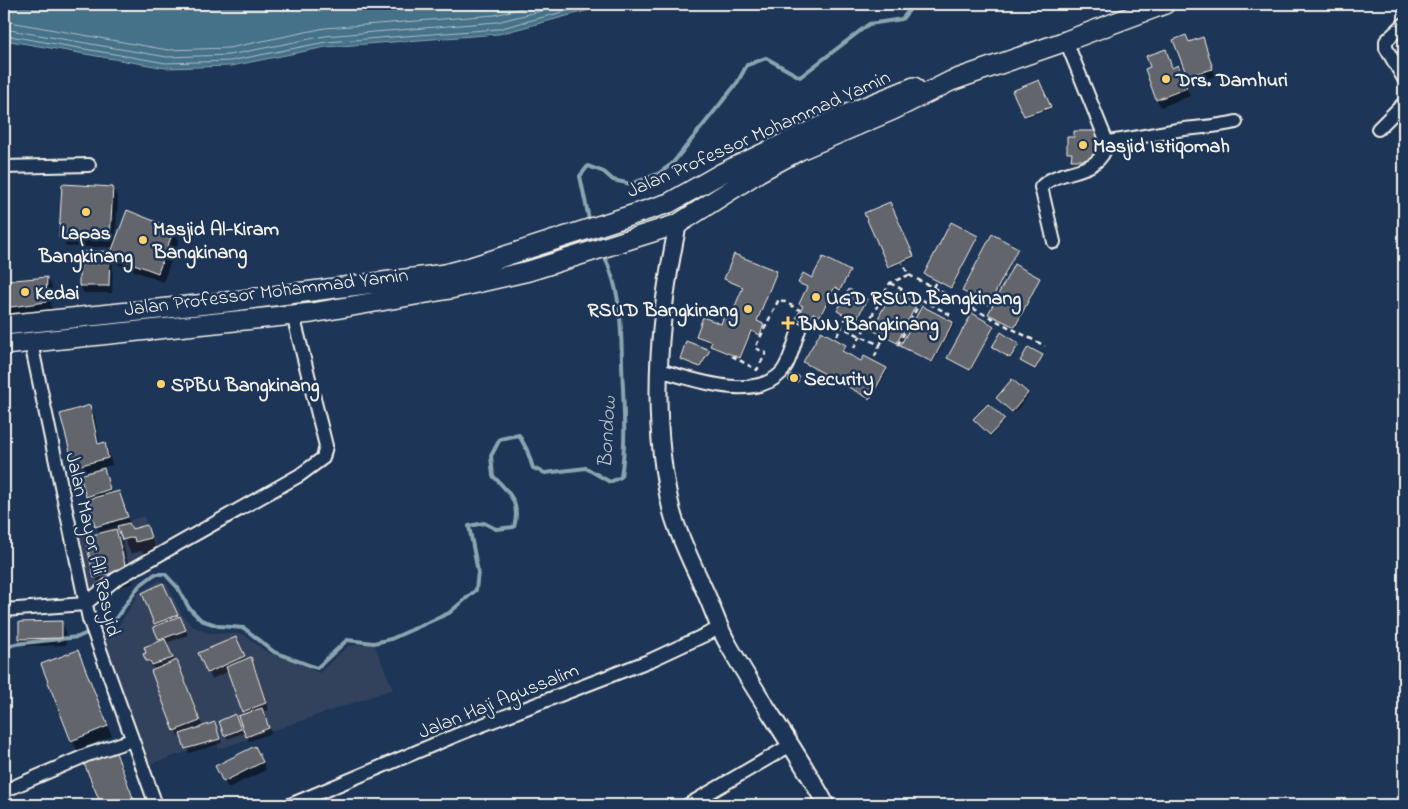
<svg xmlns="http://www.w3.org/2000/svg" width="1408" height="809" font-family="'Indie Flower',sans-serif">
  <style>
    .built { fill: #32435d }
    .water { fill: #457189; stroke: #8ba4af }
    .shadow { fill: #0007; fill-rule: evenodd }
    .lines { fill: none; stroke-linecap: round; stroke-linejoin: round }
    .shore { stroke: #aebec2; stroke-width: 1 }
    .stream { stroke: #8ba4af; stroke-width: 4 }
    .building { fill: #62656c; stroke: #f4f1e8 }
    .minor-casing { stroke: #f4f1e8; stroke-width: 16 }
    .major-casing { stroke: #f4f1e8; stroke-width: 20 }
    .highway-casing { stroke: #f4f1e8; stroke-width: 22 }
    .path { stroke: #f4f1e8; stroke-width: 2.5; stroke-dasharray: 5 4; stroke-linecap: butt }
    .minor { stroke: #1d3557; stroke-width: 12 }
    .major { stroke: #1d3557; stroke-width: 16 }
    .highway { stroke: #1d3557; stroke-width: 19 }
    .poi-dot { fill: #ffd166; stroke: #1d3557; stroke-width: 2 }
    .labels { text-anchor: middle; stroke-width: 5; stroke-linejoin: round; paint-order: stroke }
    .poi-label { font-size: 20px; font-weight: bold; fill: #f4f1e8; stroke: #1d3557; text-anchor: start }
    .street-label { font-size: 20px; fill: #f4f1e8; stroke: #1d3557 }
    .water-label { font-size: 21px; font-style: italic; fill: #b7c4c7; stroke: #1d3557 }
  </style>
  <rect width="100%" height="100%" fill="#1d3557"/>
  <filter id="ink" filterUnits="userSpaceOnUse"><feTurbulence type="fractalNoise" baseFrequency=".02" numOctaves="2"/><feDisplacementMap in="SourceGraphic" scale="10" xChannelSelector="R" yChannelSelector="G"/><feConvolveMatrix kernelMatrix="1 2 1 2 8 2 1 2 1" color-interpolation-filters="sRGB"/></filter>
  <g filter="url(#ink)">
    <!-- built -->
    <path class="built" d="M143 516 159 551 94 593 86 590 75 539Z
      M160 580 168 586 182 615 192 626 208 633 243 634 268 653 289 659 319 673 348 646 374 644 393 689 219 749 216 742 147 765 98 634 113 630 120 624 139 593Z"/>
    <!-- water -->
    <path class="water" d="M4 4H612L499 34 326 47 231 66 166 68 4 40Z"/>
    <!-- shadow -->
    <path class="shadow" d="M1060 4H1077V6L1062 10Z
      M1202 39 1216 76 1192 83 1175 41 1190 43Z
      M1165 50 1173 69 1178 67 1182 74 1190 96 1161 107 1157 100 1152 67Z
      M1038 81 1050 109 1026 117 1014 91Z
      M1099 134 1098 161H1073V155L1068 153Z
      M113 188 118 198 115 244 173 230 179 240 163 282 117 264 113 257 112 293H84L80 286V254L109 253 111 256 114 247H66L61 237Z
      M890 203 914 258 890 268 866 214Z
      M977 237 952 289 926 275 925 274Z
      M1018 249 990 306 965 293 964 291Z
      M848 271 821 317 814 314 809 325 799 319 803 307 800 304 808 288 800 283Z
      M776 272 758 322 764 326 760 336 751 333 741 359 713 348V344L698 338 697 336 731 320 744 288 726 279Z
      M47 278 52 287 51 312 4 318V282Z
      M1039 279 1016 328 991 315Z
      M866 299 857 322 839 311Z
      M916 304 898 344 874 332 873 330Z
      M922 307 954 325 933 363 903 347Z
      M993 327 971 371 949 359 948 358Z
      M1018 345 1011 359 993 348Z
      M845 346 843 353 861 363 887 371 871 400 805 362Z
      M709 351 701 368 681 359Z
      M1042 356 1036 370 1023 362Z
      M798 377 799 383H791L790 381Z
      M1012 381 1028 396 1014 413 999 400Z
      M90 407 94 414 100 445 104 443 108 450 112 465 79 473 75 466Z
      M1004 420 1005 421 991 436 976 421Z
      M103 468 112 494 118 493 122 500 132 531 146 526 158 552 145 556 142 551 131 554 119 528 115 529 123 543 133 583 104 592 96 578 87 538 100 534 87 496ZM118 544H121L129 575H126Z
      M167 592 188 635 166 643 175 662H177L181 669 203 727 217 728 222 743 189 753 182 736 179 737 175 730 156 670 147 661 162 642 155 627 157 626 155 623Z
      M61 622 65 629 66 645 24 646 20 639Z
      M240 646 247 660 251 659 255 666 269 710 263 712 271 733 249 741 247 736 246 715 229 671 212 679 208 672Z
      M77 651 112 736 77 750 72 740Z
      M237 720 243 733 228 739 225 735Z
      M115 751 119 758 136 805H96L102 803Z
      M259 754 266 770 228 788 217 766Z"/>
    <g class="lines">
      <!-- shore -->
      <path class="shore" d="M4 21 168 50 229 48 325 28 495 15 538 4
        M4 29 167 57 229 55 325 36 497 22 568 4
        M4 35 166 63 230 61 326 42 498 29 593 4"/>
      <!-- stream -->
      <path class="stream" d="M590 224 580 176 588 166 604 172 613 180 631 184 658 174 672 164 737 83 747 65 766 58 800 77 869 24 902 19 914 4
        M4 648 15 644 78 637 114 621 139 586 155 574H165L178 588 189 608 201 620 219 626 244 628 274 652 317 668 347 640 374 643 391 639 449 613 476 590 478 572 469 526 484 523 496 529 514 527C521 503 509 492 493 476L491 456 500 439 519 435 527 450 533 468 545 473 586 468 610 482 621 477C627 438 623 401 622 362 621 321 621 291 603 253"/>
    </g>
    <!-- building -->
    <path class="building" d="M1058 4H1077L1060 8Z
      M1186 35 1189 42 1203 37 1213 69 1187 76 1173 40Z
      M1166 49 1172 68 1178 65 1187 88 1156 100 1145 69 1150 67 1146 56Z
      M1039 80 1051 107 1024 116 1012 91Z
      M1074 131H1099L1098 160H1071L1072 153H1067V137H1074Z
      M62 184 113 187 110 238H59Z
      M890 202 914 256 888 267 864 213Z
      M127 210 174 229 158 273 110 255Z
      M951 222 978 236 951 288 924 274Z
      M992 234 1018 248 989 305 962 291Z
      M110 251 109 286H79V252Z
      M734 254 777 271 757 321 764 324 760 335 751 331 740 358 710 346 712 342 696 336 703 317 721 324 724 315 730 318 743 287 724 279Z
      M823 257 850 271 840 290 835 287 820 316 813 313 808 324 796 318 803 306 799 304 807 287 798 283 803 273 812 278Z
      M1014 264 1040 278 1015 327 988 314Z
      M47 277 46 302 4 308V281Z
      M849 289 867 299 856 321 837 311Z
      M892 291 917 303 897 343 872 330Z
      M922 306 953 322 932 362 900 346Z
      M972 313 994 326 970 370 947 358Z
      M821 331 846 345 842 351 861 361 864 356 887 368 870 399 803 362Z
      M1001 332 1019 344 1010 358 992 347Z
      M686 341 710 350 700 367 680 359Z
      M1028 347 1043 355 1035 369 1020 361Z
      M789 375 799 376 798 382 789 381Z
      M1012 379 1028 393 1012 412 996 398Z
      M988 404 1005 419 990 435 973 419Z
      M90 405 98 444 105 442 108 458 74 467 60 414Z
      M104 468 110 489 86 497 80 475Z
      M119 491 128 517 95 527 89 499Z
      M129 523 132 529 147 525 151 538 135 542 134 537 122 540 117 526Z
      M116 529 126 569 94 578 85 537Z
      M163 583 178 615 154 624 142 593Z
      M180 616 186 630 159 640 153 627Z
      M62 621V638L19 639V622Z
      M236 637 245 656 207 673 198 653Z
      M165 639 173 658 152 665 150 661H146L143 654 146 653 144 647Z
      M78 650 108 726 71 741 41 664Z
      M251 657 266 703 242 712 226 667Z
      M177 660 200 721 174 731 151 671Z
      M262 708 269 728 246 737 238 716Z
      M235 714 241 729 224 736 219 721Z
      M215 722 220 739 185 749 180 734Z
      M255 746 263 762 223 782 215 766Z
      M115 750 135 803 129 805H92L100 802 83 761Z"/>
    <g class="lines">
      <defs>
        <path id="minor" d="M1404 24 1386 41V48L1404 79
          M1378 129 1404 103
          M1107 142C1131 139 1154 134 1177 130 1197 127 1216 127 1236 122
          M4 167 89 165
          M1054 242 1041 187C1060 166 1101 178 1107 142L1066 41
          M31 343 89 619 156 805
          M659 370C692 379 753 402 781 373 790 363 794 343 799 330
          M4 610 85 604 116 579 300 475 323 458 326 446 293 315
          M4 791 87 755 132 740
          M290 805 459 734 651 660 720 628
          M688 805 789 746"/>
        <path id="major" d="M678 224C658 317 649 418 672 512 680 541 695 568 707 596 714 612 719 629 728 644 758 698 797 750 826 805"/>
        <path id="highway" d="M4 325 226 302 445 274 471 267 669 203 722 173 840 117 914 87
          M4 345 312 313 450 289 529 271 678 224 759 172 800 150 893 110 951 81 1066 41 1165 4"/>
      </defs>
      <!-- minor casing -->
      <use href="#minor" class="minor-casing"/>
      <!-- major casing -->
      <use href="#major" class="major-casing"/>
      <!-- highway casing -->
      <use href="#highway" class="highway-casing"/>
      <!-- path -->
      <path class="path" d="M909 275 1045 346
        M890 283 953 316
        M933 287 936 282
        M971 307 975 300
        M813 314 841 327 836 338
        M846 316 841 327 880 345 873 360
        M880 345 884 337
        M898 345 921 300
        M854 348 890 283 909 275 902 263
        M732 356 757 370 766 353 755 348 779 299 800 310"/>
      <!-- minor -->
      <use href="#minor" class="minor"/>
      <!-- major -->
      <use href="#major" class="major"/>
      <!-- highway -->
      <use href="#highway" class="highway"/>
    </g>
  </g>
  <!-- markers -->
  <g class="poi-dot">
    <circle cx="1166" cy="79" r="5"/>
    <circle cx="1083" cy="145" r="5"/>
    <circle cx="86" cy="212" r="5"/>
    <circle cx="143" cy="240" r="5"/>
    <circle cx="25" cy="292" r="5"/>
    <circle cx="816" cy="297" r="5"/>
    <circle cx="748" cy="309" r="5"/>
    <path d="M785.5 315.5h5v5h5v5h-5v5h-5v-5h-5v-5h5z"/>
    <circle cx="794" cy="378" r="5"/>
    <circle cx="161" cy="384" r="5"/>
  </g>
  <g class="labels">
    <!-- poi labels -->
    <g class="poi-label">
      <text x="1176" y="86">Drs. Damhuri</text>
      <text x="1093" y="152">Masjid Istiqomah</text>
      <text x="153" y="235">Masjid Al-Kiram<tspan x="153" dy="23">Bangkinang</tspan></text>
      <text x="86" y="239" text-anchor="middle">Lapas<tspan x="86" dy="23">Bangkinang</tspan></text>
      <text x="35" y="299">Kedai</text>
      <text x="826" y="304">UGD RSUD Bangkinang</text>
      <text x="738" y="316" text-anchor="end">RSUD Bangkinang</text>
      <text x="799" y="330">BNN Bangkinang</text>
      <text x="804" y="385">Security</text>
      <text x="171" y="391">SPBU Bangkinang</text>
    </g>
    <!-- street labels -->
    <g class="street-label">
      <text transform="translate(758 133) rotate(-24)" y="7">Jalan Professor Mohammad Yamin</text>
      <text transform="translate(266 291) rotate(-7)" y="7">Jalan Professor Mohammad Yamin</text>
      <text transform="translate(94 544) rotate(77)" y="7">Jalan Mayor Ali Rasyid</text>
      <text transform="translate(498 700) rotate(-22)" y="7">Jalan Haji Agussalim</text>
    </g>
    <!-- water labels -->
    <g class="water-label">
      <text transform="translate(606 432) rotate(-87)" y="7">Bondow</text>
    </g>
  </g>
  <!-- margin -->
  <rect width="1408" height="809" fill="none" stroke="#1d3557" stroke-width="20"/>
  <rect x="10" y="10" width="1388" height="789" fill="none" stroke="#f4f1e8" stroke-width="2" filter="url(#ink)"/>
</svg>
